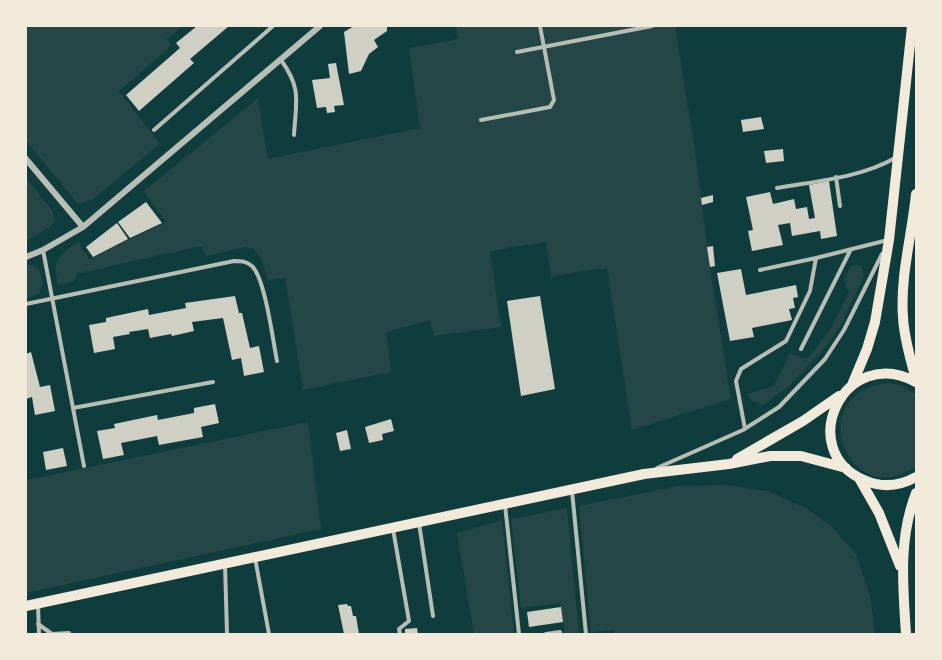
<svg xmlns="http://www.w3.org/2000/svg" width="942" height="660" font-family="'DM Sans',sans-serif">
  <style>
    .green { fill: #244646 }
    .building { fill: #cfcfc3 }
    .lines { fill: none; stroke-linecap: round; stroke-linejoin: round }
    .service { stroke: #b8beb3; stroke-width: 4 }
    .minor { stroke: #b8beb3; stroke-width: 6 }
    .secondary { stroke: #f1e9da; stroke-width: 10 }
  </style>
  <rect width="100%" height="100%" fill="#0f3d3e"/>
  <!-- green -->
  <path class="green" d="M26 26H183L167 39 171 46 119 91 160 144 93 199 78 204 26 141Z
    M456 26H685L675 28 695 150 710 267 731 399 632 430 607 268 551 276 546 242 490 251 501 327 434 336 430 320 386 332 391 372 303 390 285 278 267 280 262 260 254 249 245 247 206 256 201 246 76 274 75 281 58 285C51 261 59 255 78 242L89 259 166 222 144 191 258 98 268 159 420 128 409 48 458 39Z
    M26 178 52 210 55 219 51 226 26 241Z
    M26 264 36 266C43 275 44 282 40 293L26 299Z
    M855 265H861L864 276 840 327 821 353 789 386 763 405 752 401 747 394 774 386 790 353 807 359 830 330 849 293 844 280 850 268Z
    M890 383 902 386 916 394V466C848 515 800 390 890 383Z
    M308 422 321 529 26 593V480Z
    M728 485 767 491 804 507 831 526 856 554 871 599 875 634H614L613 630 591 632 579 506 678 486Z
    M567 508 579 634H565L560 603 521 608 511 519Z
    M502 520 514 633 474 634 457 533Z"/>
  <!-- building -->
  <path class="building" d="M197 26H229L190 59 194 63 139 111 126 95 180 48 176 43Z
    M354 26H387V31L374 40 378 47 369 54 361 71 349 74 344 32Z
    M336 63 344 105 334 106 335 112 327 113 326 107 317 108 312 80 330 78 328 64Z
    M761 117 764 129 743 132 741 120Z
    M783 149 784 161 766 163 764 151Z
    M829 181 837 236 821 239 820 231 792 236 790 223 778 225 783 245 752 251 748 231 753 230 746 197 770 192 773 204 794 199 796 209 807 207 809 219 815 218 809 185Z
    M713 195V202L702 205 701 198Z
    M146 202 162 223 130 238 118 222Z
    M117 223 128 239 93 257 86 247Z
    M713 246 715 266 710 267 707 247Z
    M741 269 746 295 796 285 798 297 793 298 795 308 789 309 792 320 752 328 754 337 730 341 717 273Z
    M235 296 239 313H242L250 348 259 346 264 372 244 376 241 358 232 360 223 318 192 322 194 331 172 336 171 334 150 338 148 329 129 332 130 334 113 337 115 349 94 353 89 325 106 322V318L148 309 149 315 186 308 185 303Z
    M540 296 555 389 521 396 507 301Z
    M31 352 40 387 50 385 55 411 35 415 32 397 26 399V354Z
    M215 404 219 423 201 427 203 437 159 445 157 436 121 443 124 455 103 459 97 431 115 428 114 424 157 415 158 420 194 413V408Z
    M391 419 394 431 382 434 383 440 369 443 365 427Z
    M347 430 351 449 340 451 336 433Z
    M63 448 67 466 46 470 43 452Z
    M347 604 348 606H351L353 616H356L359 634H344L338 605Z
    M561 607 563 622 529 627 527 612Z
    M417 628 418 634H405V629Z"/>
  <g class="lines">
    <!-- service -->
    <path class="service" d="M517 52 652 26
      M281 60C302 89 296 101 294 135
      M481 120 550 107 554 100 540 26
      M154 130 273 26
      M836 177 840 206
      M777 188C816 181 860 178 895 158
      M43 250 84 466
      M760 270 816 258
      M26 304 234 261C241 261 246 261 252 266 265 278 273 341 277 361
      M801 349 850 251
      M73 408 213 382
      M745 429 736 381 741 369 786 341 810 291 816 258 888 240
      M657 468 743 430 779 407 825 359 844 330 882 254
      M572 491 586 634
      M505 505 519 634
      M419 523 433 616
      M393 529 409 621 399 629 400 634
      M255 558 269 634
      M225 564 227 634
      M38 604 39 634
      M38 624 52 634 69 633V634
      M546 634 560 632"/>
    <!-- minor -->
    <path class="minor" d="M26 159 83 227
      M26 257 43 250 83 227 320 26"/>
    <!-- secondary -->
    <path class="secondary" d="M916 194C912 235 900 276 903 317 904 339 911 360 916 380
      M916 382C844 343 794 450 864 480 882 488 900 486 916 477
      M852 385 867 349 875 322 889 240 912 26
      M737 459 803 421 839 396
      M859 478 879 513 900 566
      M26 606 644 474 729 464 770 456H801L846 468
      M906 634C903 587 898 539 916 493"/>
  </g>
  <!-- border -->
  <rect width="942" height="660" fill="none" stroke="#f1e9da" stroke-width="54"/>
</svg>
